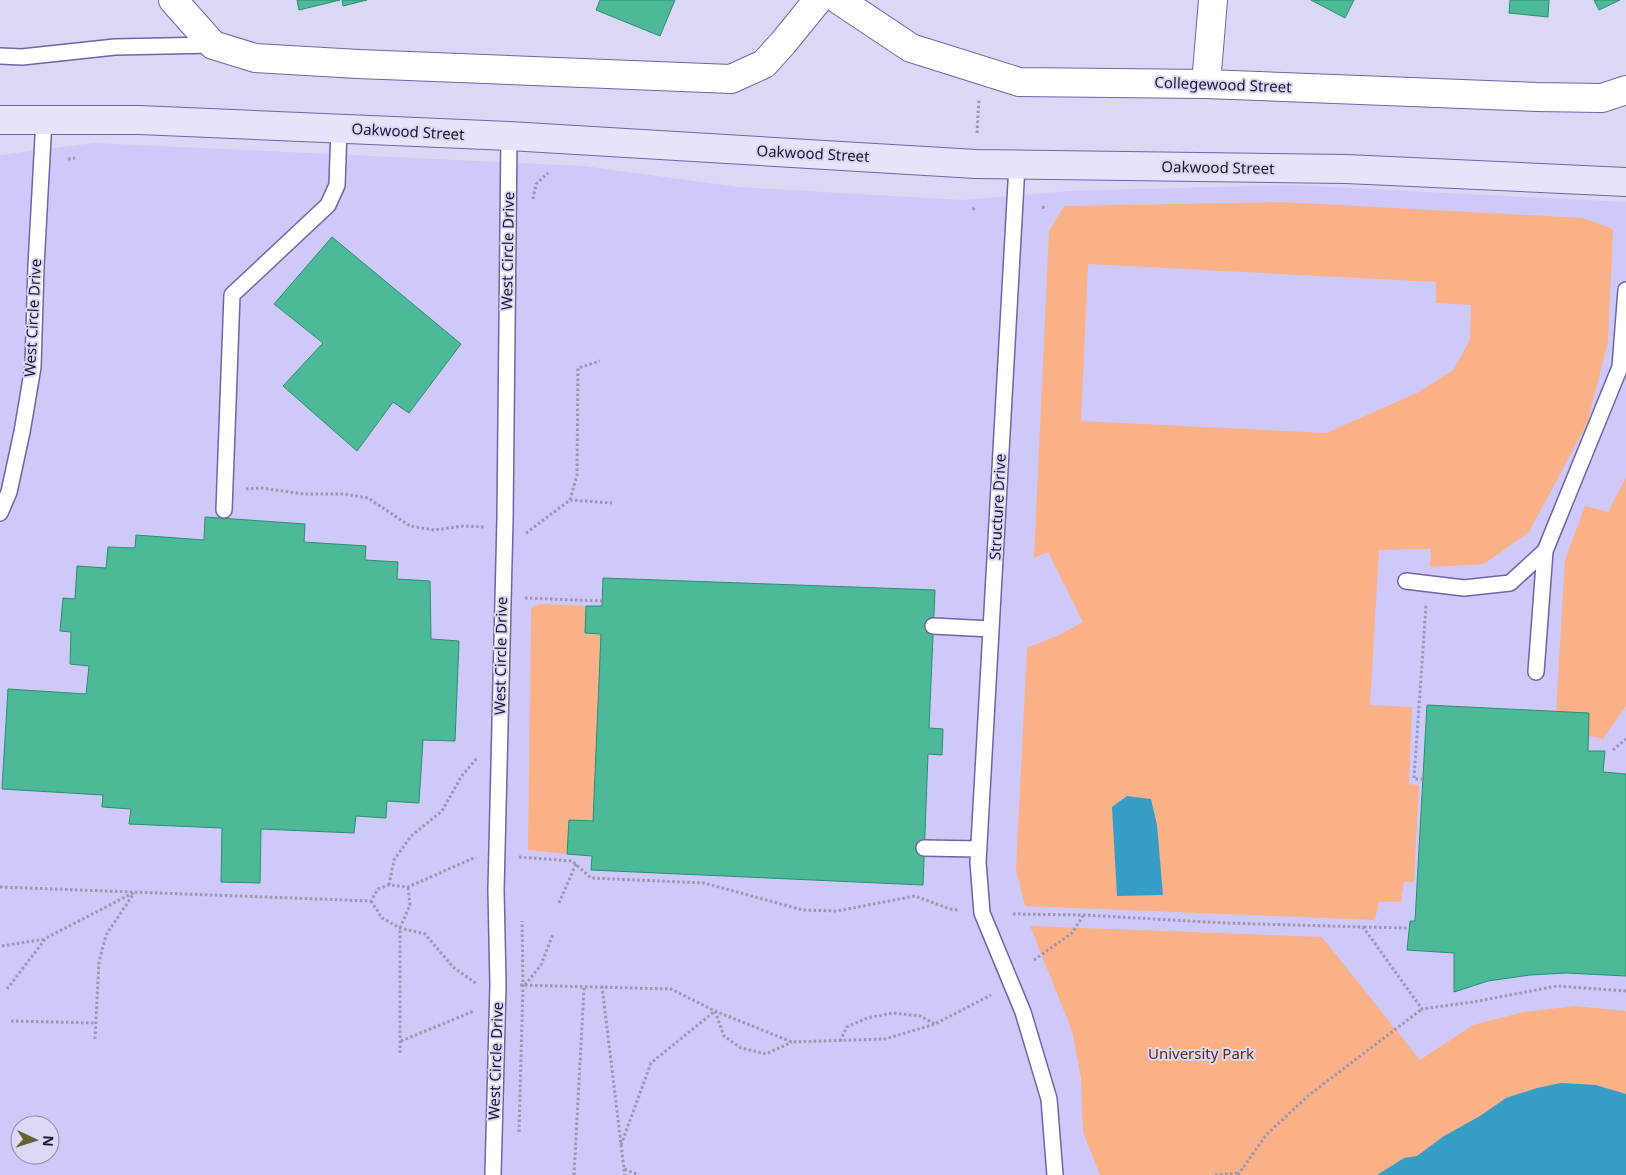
<svg xmlns="http://www.w3.org/2000/svg" width="1626" height="1175" font-family="'Noto Sans',sans-serif">
  <style>
    .built { fill: #cec9f9; fill-rule: evenodd }
    .green { fill: #fab188; fill-rule: evenodd }
    .water { fill: #369dc7 }
    .building { fill: #4db998; stroke: #2a8e71 }
    .lines { fill: none; stroke-linecap: round; stroke-linejoin: round }
    .lane-casing { stroke: #6f64a6; stroke-width: 18 }
    .street-casing { stroke: #6f64a6; stroke-width: 30 }
    .secondary-casing { stroke: #6f64a6; stroke-width: 30 }
    .path { stroke: #9a97b3; stroke-width: 3; stroke-dasharray: 2.5 2.5; stroke-linecap: butt }
    .lane { stroke: #fff; stroke-width: 15 }
    .street { stroke: #fff; stroke-width: 28 }
    .secondary { stroke: #e6e3fb; stroke-width: 28 }
    .labels { text-anchor: middle; stroke-width: 4; stroke-linejoin: round; paint-order: stroke }
    .street-label { font-size: 15px; fill: #1b1630; stroke: #dad8f5 }
    .park-label { font-size: 15px; fill: #5e2c0a; stroke: #dad8f5 }
  </style>
  <rect width="100%" height="100%" fill="#dad8f5"/>
  <!-- built -->
  <path class="built" d="M94 143 583 166 738 187 963 200 1069 191 1289 185 1626 202V1175H0V155ZM20 1125H50V1155H20Z"/>
  <!-- green -->
  <path class="green" d="M1283 202 1583 218 1613 229 1608 342 1587 424 1529 532 1484 564 1430 567 1431 549 1379 550 1370 705 1412 707 1409 784 1419 785 1414 882H1404L1401 902H1379L1375 920 1025 906 1016 870 1027 648 1059 635 1083 622 1048 552 1034 558 1049 231 1064 206ZM1088 264 1436 282V303L1471 305 1470 340 1453 370 1417 393 1326 433 1081 421Z
    M1626 477V706L1603 739 1589 736V713L1556 711 1565 560 1585 506 1608 512Z
    M539 604 586 606 585 633 601 634 593 821 569 820 567 854 528 850 531 608Z
    M1030 926 1322 937 1420 1060 1473 1025 1524 1012 1575 1006 1626 1011V1175H1100L1083 1132 1081 1078 1072 1031Z"/>
  <!-- water -->
  <path class="water" d="M1127 796 1151 799 1157 825 1163 895 1117 896 1112 807Z
    M1561 1083 1596 1085 1626 1094V1175H1377L1404 1158 1417 1156 1444 1136 1480 1116 1506 1098 1537 1088Z"/>
  <!-- building -->
  <path class="building" d="M297 0H340L299 10Z
    M342 0H367L343 6Z
    M600 0H675L660 36 596 10Z
    M1311 0H1354L1345 18Z
    M1510 0H1549L1548 17 1509 13Z
    M1594 0H1620L1599 10Z
    M332 237 461 344 409 413 393 402 357 451 283 386 323 343 274 304Z
    M205 517 305 524 304 542 366 546 365 560 398 562 397 579 430 581 431 639 459 641 455 741 423 740 419 803 387 801 386 818 356 816 354 833 261 829 260 883 221 882 222 828 129 824 131 809 102 807 103 795 2 789 8 689 86 694 89 666 70 664 71 632 60 631 63 598 75 599 77 566 106 568 108 547 135 548 136 535 204 540Z
    M603 578 935 590 929 728 943 729 942 755 928 754 923 885 591 870 592 856 567 854 569 820 593 821 601 634 585 633 586 606H602Z
    M1427 705 1589 713 1588 751H1605L1603 772 1626 774V976L1566 973 1530 975 1488 981 1454 992V953L1407 950 1410 921H1415Z"/>
  <g class="lines">
    <defs>
      <path id="lane" d="M0 56 22 57 115 47 213 45
        M1017 165 978 862 982 913 1023 1012 1049 1099 1055 1175
        M224 510 232 295 328 205 337 185 339 129
        M0 513 9 492 22 432 33 367 36 266 44 119
        M1406 581 1464 588 1510 583 1545 551
        M933 626 991 629
        M1536 672 1545 551 1620 367 1626 290
        M924 848 979 849
        M493 1175 498 985 496 890 505 519 509 136"/>
      <path id="street" d="M173 0 213 45 255 58 358 64 731 79 764 64 783 43 818 0
        M839 0 911 48 1019 82 1206 84 1537 97 1602 98 1626 90
        M1206 84 1213 0"/>
      <path id="secondary" d="M0 120H139L509 136 976 164 1346 169 1626 182"/>
    </defs>
    <!-- lane casing -->
    <use href="#lane" class="lane-casing"/>
    <!-- street casing -->
    <use href="#street" class="street-casing"/>
    <!-- secondary casing -->
    <use href="#secondary" class="secondary-casing"/>
    <!-- path -->
    <path class="path" d="M977 133 979 99
      M68 159 75 158
      M533 199 536 184 548 173
      M1042 207 1047 208
      M973 210 975 206
      M246 489 261 488 304 494H344L368 498 410 526 434 530 463 526 484 527
      M570 500 577 475 578 368 600 361
      M526 533 570 500 612 503
      M525 598 602 601
      M1613 750 1626 739
      M1423 779H1414L1426 605
      M519 857 572 861 591 878 704 883 803 910 837 911 915 896 950 909 958 910
      M389 885 394 860 411 836 442 811 461 777 477 758
      M0 887 371 901 378 889 389 885 408 887 476 857
      M371 901 382 918 400 928 425 934 453 967 477 984
      M559 903 576 864
      M1013 914 1084 915 1225 923 1363 927 1422 1009 1473 1002 1557 986 1626 991
      M1364 927 1408 928
      M2 946 45 939
      M1034 960 1072 933 1083 916
      M520 985 671 989 715 1011 792 1042 885 1039 935 1024 991 995
      M525 985 541 965 553 934
      M602 986 624 1169 639 1175
      M7 989 46 938 133 893
      M11 1021 96 1023
      M95 1039 99 962 106 935 134 893
      M401 1041 474 1011
      M840 1041 847 1027 867 1018 893 1013 920 1016 935 1024
      M400 1053V928L410 905 408 887
      M519 1132 523 985 522 921
      M621 1145 651 1063 715 1011 724 1036 741 1048 766 1054 792 1042
      M624 1169 625 1175
      M574 1175 584 988
      M1215 1175 1238 1173
      M1238 1175 1266 1135 1309 1095 1422 1009"/>
    <!-- lane -->
    <use href="#lane" class="lane"/>
    <!-- street -->
    <use href="#street" class="street"/>
    <!-- secondary -->
    <use href="#secondary" class="secondary"/>
  </g>
  <g class="labels">
    <!-- street labels -->
    <g class="street-label">
      <text transform="translate(1223 85) rotate(2)" y="5">Collegewood Street</text>
      <text transform="translate(408 132) rotate(3)" y="5">Oakwood Street</text>
      <text transform="translate(813 154) rotate(3)" y="5">Oakwood Street</text>
      <text transform="translate(1218 168) rotate(1)" y="5">Oakwood Street</text>
      <text transform="translate(508 251) rotate(-89)" y="5">West Circle Drive</text>
      <text transform="translate(33 318) rotate(-87)" y="5">West Circle Drive</text>
      <text transform="translate(998 507) rotate(-87)" y="5">Structure Drive</text>
      <text transform="translate(501 656) rotate(-89)" y="5">West Circle Drive</text>
      <text transform="translate(496 1061) rotate(-88)" y="5">West Circle Drive</text>
    </g>
    <!-- park labels -->
    <g class="park-label">
      <text x="1201" y="1059">University Park</text>
    </g>
  </g>
  <!-- north arrow -->
  <g transform="translate(35 1140) rotate(94)"><circle r="24" fill="#dad8f5" stroke="#8e8aa6"/>
  <path d="M0-4L9 19L0 12L-9 19Z" fill="#626331"/>
  <text y="-8" font-size="14" font-weight="bold" text-anchor="middle" fill="#1b1630">N</text>
  </g>
</svg>
